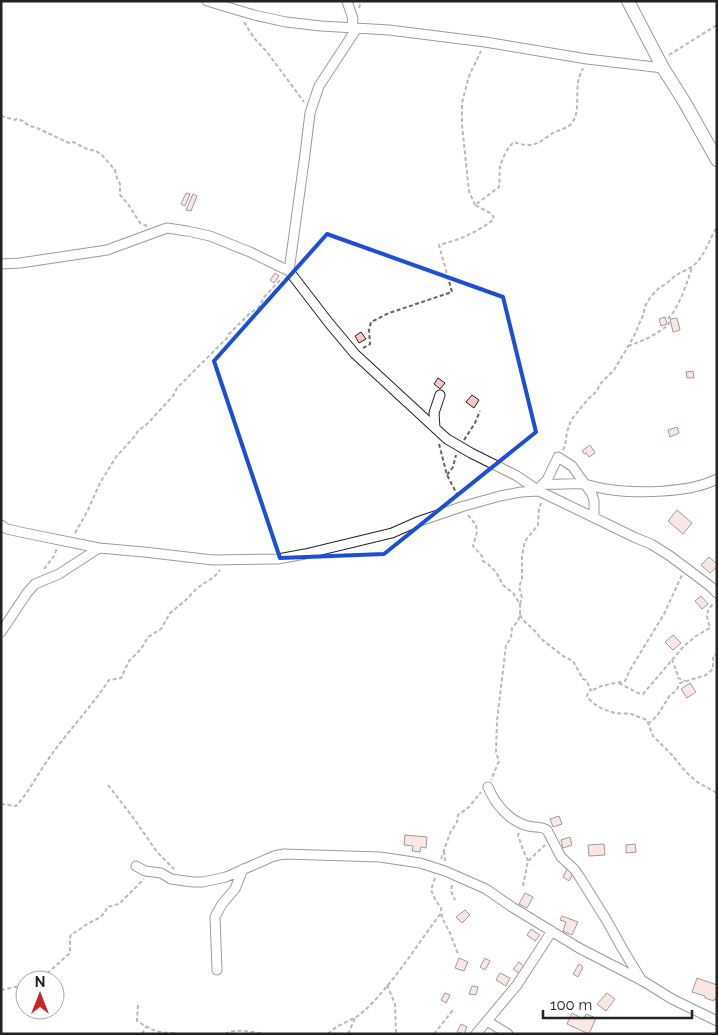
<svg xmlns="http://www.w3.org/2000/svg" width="718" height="1035" font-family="Raleway,sans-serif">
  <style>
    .building { fill: #f3c9c0; stroke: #222 }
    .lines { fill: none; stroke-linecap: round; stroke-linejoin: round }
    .street-casing { stroke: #222; stroke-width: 11 }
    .secondary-casing { stroke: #222; stroke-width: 14 }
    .path { stroke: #646464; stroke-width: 2; stroke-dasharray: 4 2.5; stroke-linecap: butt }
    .street { stroke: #fff; stroke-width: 9 }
    .secondary { stroke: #fff; stroke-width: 12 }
    .marked { fill: none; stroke: #1d4ed8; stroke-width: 4; stroke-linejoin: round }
  </style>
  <rect width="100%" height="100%" fill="#fff"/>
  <!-- building -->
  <path class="building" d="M186 193 190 194 185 206 181 204Z
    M193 194 197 196 191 211 186 210Z
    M275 273 279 276 274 283 270 280Z
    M665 317 667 324 661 326 659 319Z
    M677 318 680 330 673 332 670 319Z
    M361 332 366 339 359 343 355 336Z
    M693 371 694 378H687L686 372Z
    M438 378 445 383 440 389 434 384Z
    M472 395 479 400 474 408 466 402Z
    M677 427 679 433 670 437 668 430Z
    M590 445 595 453 589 457 586 453 584 454 582 451Z
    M677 510 692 523 683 534 668 521Z
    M709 557 717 564V567L710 573 701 565Z
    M701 596 708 604 702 609 695 601Z
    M673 635 681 643 673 650 665 642Z
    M690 683 696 692 687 698 681 689Z
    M559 816 562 824 553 827 550 819Z
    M405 835 427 837 426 848 421 847 420 852 412 851 413 846 404 845Z
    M570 837 572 845 563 848 561 840Z
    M604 844 605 855 589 856 588 845Z
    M635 844 636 852 626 853V845Z
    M567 869 574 872 569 881 563 877Z
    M525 893 533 897 527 908 519 904Z
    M465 910 470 915 462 923 456 917Z
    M562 916 578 922 572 935 563 931 566 922 560 920Z
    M531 929 540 935 535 941 527 935Z
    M459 958 468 962 464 971 455 968Z
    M485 958 490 961 485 970 480 967Z
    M519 962 525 967 520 974 513 969Z
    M579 964 583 967 578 977 573 974Z
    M500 973 510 978 506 986 496 980Z
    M697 978 717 985V1000L714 999V1001L705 998V996L692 992Z
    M472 986 478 987 476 995 469 994Z
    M445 993 450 995 446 1003 441 1000Z
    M607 993 615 999 606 1011 597 1004Z
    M572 1013 583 1019 586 1014 596 1018 589 1034 567 1024Z
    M461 1024 467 1027 464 1034 457 1032Z"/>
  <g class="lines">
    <defs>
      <path id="street" d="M207 1 254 15 286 22 321 26 389 30 485 42 587 59 663 68
        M347 1 353 19 351 28
        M1 264 20 263 107 250 167 228 187 231 210 236 250 252 289 271 329 323 355 354 447 439 471 453 517 476 539 491
        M289 271 305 154 310 113 319 86 357 28
        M435 428 434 413 440 395
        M544 484C557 485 570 483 583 484 591 485 598 488 606 489 636 494 690 493 717 479
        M540 487 547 480 558 457 572 466 592 494 594 501V517
        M1 525 7 529 25 533 99 548 144 552 213 560 278 559 305 554 392 533 417 522 464 506 500 496 521 492 539 491 636 538 651 544 670 556 710 586 717 593
        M1 632 27 593 35 584 59 574 99 548
        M488 787C495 804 509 821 528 826 534 828 542 826 547 830L561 857 574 869 579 876 607 921 622 948 642 981
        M136 866 145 871 161 873 171 879 193 882H203L226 877 274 856 284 854 380 857 420 863 445 871 486 889 512 907 579 948 643 981 672 999 717 1021
        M217 970 215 917 222 904 235 889 243 869
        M487 1021 508 1034
        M476 1034 517 985 552 931"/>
      <path id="secondary" d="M628 1 663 68 685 103 717 160"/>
    </defs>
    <!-- street casing -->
    <use href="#street" class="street-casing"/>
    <!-- secondary casing -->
    <use href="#secondary" class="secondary-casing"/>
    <!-- path -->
    <path class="path" d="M359 8 361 1
      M244 22 254 38 267 52 304 102
      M669 55 717 25
      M1 116 15 120 16 119 23 121 29 126 35 127 69 143 73 142 87 149 96 151 103 156 115 170 117 178 120 184V195L128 204 140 223 147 226
      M475 205 469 191 467 173 462 125V103L469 76 481 51
      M628 346C643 341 658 334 669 324L668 320 669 317C677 312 689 278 692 267
      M363 348 370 344 369 330 371 322 389 313 452 292 439 245C459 240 478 232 494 219L492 214 475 205 499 187C500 181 499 171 500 167 502 159 508 146 514 142 531 148 536 145 550 135 556 130 565 130 571 124 580 115 576 95 578 83 579 77 581 72 583 68
      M464 440 475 423 480 411
      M439 444 447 475 459 498
      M563 450 565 446 567 432 571 420 588 399 597 391 600 384 614 370 633 338 644 313C644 303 653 294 660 287 666 285 671 279 676 275 682 272 689 269 694 265 705 256 709 239 717 227
      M447 475 453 467 456 455
      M468 515 476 525 477 532 473 546 482 556 483 561 488 564 496 572 503 585 513 593 520 604V615L518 621 512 628 511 638 506 645 497 721 496 752 499 761 491 780
      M75 533 87 512 100 483 116 457 135 436 138 431 148 423 173 396 177 388 226 339 229 334 249 314 259 307 265 296 282 278
      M44 569 54 556 57 548
      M520 604 522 598 519 586 522 580V556L525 541 538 525 539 509 541 503
      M520 615C524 624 535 628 540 638L563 656 573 661 583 679 586 680 591 690 588 692 587 696C592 705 604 710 615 713 620 714 626 713 631 714 636 716 642 718 647 720L653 736 672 755 686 772 697 782 717 793
      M672 659C674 666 677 671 678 678L685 681
      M619 683 638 693 643 694 684 646 696 636 710 628C706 614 705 614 714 602
      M593 690 601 686 625 681 630 670 664 614 682 575
      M648 724 657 716 670 695 676 691 680 683 706 675 713 669V656L717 654
      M108 785 132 816 157 852 174 869
      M1 804 16 806C30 791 39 771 52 754 70 729 92 706 109 680L121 678 129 661 141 649 148 637 161 629 170 613 185 601 197 588 214 577 220 570
      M519 833 518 835 522 847 528 861
      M444 851 445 861
      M441 859 450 833 457 822 458 815 469 807 481 792
      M435 878 431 890 436 901 441 908 442 918 450 933 458 954
      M452 885 451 891 455 900
      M523 886 528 861 545 845
      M36 980 43 977 70 953V938L71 934C79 931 82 927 89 923 97 919 105 916 107 907L119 904 144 879
      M387 985 395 1004 396 1034
      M1 990 25 985
      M138 1005 137 1021C151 1030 158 1033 174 1033L175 1034
      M142 1034 146 1027
      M225 1034C237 1028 252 1032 265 1034
      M328 1034C338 1023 354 1021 364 1011 394 983 416 946 441 913
      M348 1034 356 1016
      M434 1034 453 1010"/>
    <!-- street -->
    <use href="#street" class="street"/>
    <!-- secondary -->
    <use href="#secondary" class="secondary"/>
  </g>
  <!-- marked area -->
  <path d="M0 0H718V1035H0ZM327 234 503 297 536 432 384 554 280 558 214 361Z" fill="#fff" fill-opacity=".55" fill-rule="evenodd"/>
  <path class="marked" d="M327 234 503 297 536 432 384 554 280 558 214 361Z"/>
  <!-- border -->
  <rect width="718" height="1035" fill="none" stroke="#222222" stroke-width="5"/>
  <!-- north arrow -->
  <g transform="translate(40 995)"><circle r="24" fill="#ffffff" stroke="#a7a7a7"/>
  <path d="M0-4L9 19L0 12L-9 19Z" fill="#c62828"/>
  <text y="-8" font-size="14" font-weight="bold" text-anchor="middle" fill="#222222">N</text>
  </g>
  <!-- scale -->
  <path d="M543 1010v8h149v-8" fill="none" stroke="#222222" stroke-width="2.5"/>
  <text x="550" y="1010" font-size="15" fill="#222222" stroke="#ffffff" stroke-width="4" paint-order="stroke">100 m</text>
</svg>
